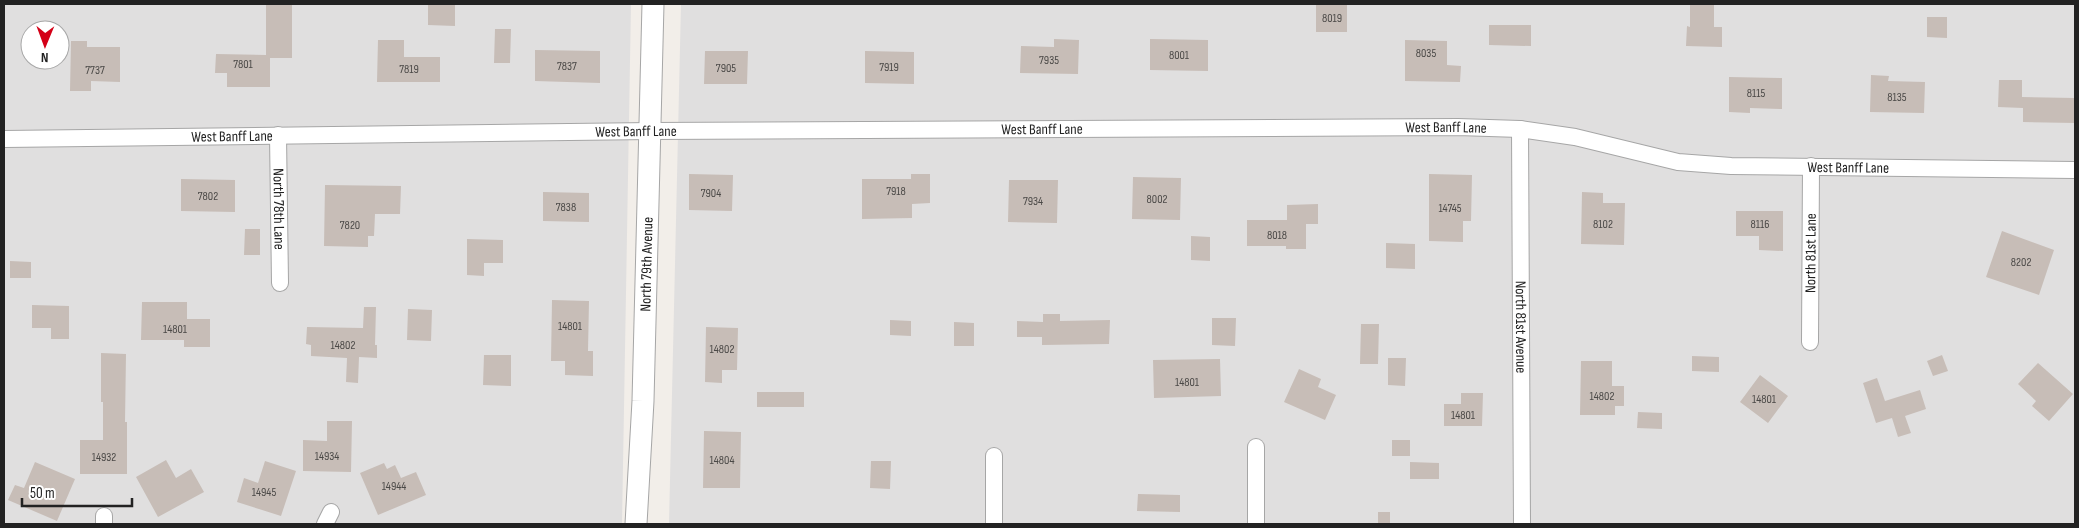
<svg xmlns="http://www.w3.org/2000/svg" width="2079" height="528" font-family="'Sofia Sans Condensed',sans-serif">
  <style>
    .residential { fill: #e0dfdf; fill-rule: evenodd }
    .building { fill: #c7bdb7 }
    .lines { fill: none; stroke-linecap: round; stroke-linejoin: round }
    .minor-casing { stroke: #a6a6a6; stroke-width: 18 }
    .tertiary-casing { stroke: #a6a6a6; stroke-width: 23 }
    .minor { stroke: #fff; stroke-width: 16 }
    .tertiary { stroke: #fff; stroke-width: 21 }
    .labels { text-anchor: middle; stroke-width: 4; stroke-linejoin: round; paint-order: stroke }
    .number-label { font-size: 12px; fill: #4b4947 }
    .street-label { font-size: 15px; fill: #222; stroke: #fff }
  </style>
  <rect width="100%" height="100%" fill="#f2eee9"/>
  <!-- residential -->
  <path class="residential" d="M4 4H631L622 524H4ZM30 30H60V60H30Z
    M681 4H2075V524H669Z"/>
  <!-- building -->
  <path class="building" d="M266 4H292V58H270V87H227V73H215L216 54 266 55Z
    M1316 4H1347V32H1316Z
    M1690 4H1714V27H1722V47L1686 46 1687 26 1690 27Z
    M428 5H455V26L428 25Z
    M1927 17H1947V38L1927 37Z
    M1489 25H1531V46L1489 45Z
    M495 29H511L510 63H494Z
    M1054 39 1079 40 1078 74 1020 73 1021 46 1054 47Z
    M1150 39 1208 40V71L1150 70Z
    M378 40H404V57H440V82H377Z
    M1405 40 1447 41V65L1461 66 1460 82 1405 81Z
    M71 41H87V47H120V82L91 81V91H70Z
    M535 50 600 51V83L535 81Z
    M705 51H748L747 84H704Z
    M865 51 914 52V84L865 83Z
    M1871 75 1889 76 1888 81 1925 82 1924 113 1870 112Z
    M1729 77 1782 78V109L1750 108V113L1729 112Z
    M1999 80H2022V97L2075 98V123L2023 122V108L1998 107Z
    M689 174 733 175 732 211 689 210Z
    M911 174H930V203L912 204V218L862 219V179H911Z
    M1429 174 1472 175 1471 221H1463V242L1429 241Z
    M1133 177 1181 178 1180 220 1132 219Z
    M181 179 235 180V212L181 211Z
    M1009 180H1058L1057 223 1008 222Z
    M325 185 401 186 400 214H375L374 236H368V247L324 246Z
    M543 192 589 193V222L543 221Z
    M1582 192 1603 193V203H1625L1624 245 1581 244Z
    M1318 204V224H1306V249H1286V246H1247V220H1287V205Z
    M1736 211H1783V251L1759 250V236H1736Z
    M245 229H260V255H244Z
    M2002 231 2054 250 2039 295 1986 277Z
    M1191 236 1210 237V261L1191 260Z
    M467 239 503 240V263H484V276L467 275Z
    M1386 243 1415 244V269L1386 268Z
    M10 261 31 262V278H10Z
    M552 300 589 301 588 351H593V376L565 375V361H551Z
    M142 302H187V319H210V347H184V340H141Z
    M32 305 69 306V339H51V328H32Z
    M364 307H376L375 345H377V358L359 357 358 383 346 382 347 358 311 356V345L306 344 307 327 363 328Z
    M408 309 432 310 431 341 407 340Z
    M1043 314H1060V321L1110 320 1109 344 1042 345V337H1017V321L1043 322Z
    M1212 318H1236L1235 346 1212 345Z
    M890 320 911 321V336L890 335Z
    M954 322 974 323V346H954Z
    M1361 324H1379L1378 364H1360Z
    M706 327 738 328 737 370H722V383L705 382Z
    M101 353 126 354 125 422H127V474H80V440H103V402H101Z
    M484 355H511V386L483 385Z
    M1942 355 1948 371 1933 376 1927 361Z
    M1692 356 1719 357V372L1692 371Z
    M1388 358H1406L1405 386 1388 385Z
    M1220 359 1221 396 1154 398 1153 360Z
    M1581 361H1612V386H1624V406H1615V415H1580Z
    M2038 363 2073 394 2049 421 2032 406 2036 401 2018 384Z
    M1299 369 1321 379 1318 387 1336 395 1325 420 1284 402Z
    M1760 375 1788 396 1768 423 1740 402Z
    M1877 378 1885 401 1920 390 1926 409 1905 416 1911 433 1898 437 1892 418 1876 423 1863 383Z
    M757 392H804V407H757Z
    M1461 393H1483L1482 426H1444V404H1461Z
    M1638 412 1662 413V429L1637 428Z
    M327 421H352L351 472 303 471V440L327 441Z
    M704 431 741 432 740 488H703Z
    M1392 440H1410V456H1392Z
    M166 460 176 478 191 469 204 492 158 517 136 477Z
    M265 461 296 471 281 516 237 502 244 478 258 483Z
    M871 461H891L890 489 870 488Z
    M35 462 75 479 57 521 8 500 15 485 24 488Z
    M1410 462 1439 463V479H1410Z
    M384 463 387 469 395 465 401 478 416 472 426 495 378 515 360 473Z
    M1138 494 1180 495V512L1137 511Z
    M1378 512H1390V524H1378Z"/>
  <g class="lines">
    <defs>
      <g id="minor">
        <path id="s1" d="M1520 129 1522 524"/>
        <path id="s2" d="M278 135 280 283"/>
        <path id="s3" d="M4 139 651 131 1458 127 1520 129 1575 137 1678 162 1731 166 2075 170"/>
        <path id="s4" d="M1810 342 1811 166"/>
        <path d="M1256 447V524"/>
        <path d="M104 524V516"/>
        <path d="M325 524 331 512"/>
        <path d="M994 524V456"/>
      </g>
      <g id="tertiary">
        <path id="s5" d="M636 524 643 401 653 4"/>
      </g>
    </defs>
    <!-- minor casing -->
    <use href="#minor" class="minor-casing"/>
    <!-- tertiary casing -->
    <use href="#tertiary" class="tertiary-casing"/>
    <!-- minor -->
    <use href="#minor" class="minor"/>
    <!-- tertiary -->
    <use href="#tertiary" class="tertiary"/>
  </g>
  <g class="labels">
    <!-- number labels -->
    <g class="number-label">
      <text x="1332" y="22">8019</text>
      <text x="1426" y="57">8035</text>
      <text x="1179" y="59">8001</text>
      <text x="1049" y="64">7935</text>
      <text x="243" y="68">7801</text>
      <text x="567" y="70">7837</text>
      <text x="889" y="71">7919</text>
      <text x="726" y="72">7905</text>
      <text x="409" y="73">7819</text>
      <text x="95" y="74">7737</text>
      <text x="1756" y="97">8115</text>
      <text x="1897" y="101">8135</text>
      <text x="896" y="195">7918</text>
      <text x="711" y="197">7904</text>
      <text x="208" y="200">7802</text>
      <text x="1157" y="203">8002</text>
      <text x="1033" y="205">7934</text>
      <text x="566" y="211">7838</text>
      <text x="1450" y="212">14745</text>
      <text x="1603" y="228">8102</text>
      <text x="1760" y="228">8116</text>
      <text x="350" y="229">7820</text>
      <text x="1277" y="239">8018</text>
      <text x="2021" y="266">8202</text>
      <text x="570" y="330">14801</text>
      <text x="175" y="333">14801</text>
      <text x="343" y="349">14802</text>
      <text x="722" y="353">14802</text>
      <text x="1187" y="386">14801</text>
      <text x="1602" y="400">14802</text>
      <text x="1764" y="403">14801</text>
      <text x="1463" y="419">14801</text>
      <text x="327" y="460">14934</text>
      <text x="104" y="461">14932</text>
      <text x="722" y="464">14804</text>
      <text x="394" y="490">14944</text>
      <text x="264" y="496">14945</text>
    </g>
    <!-- street labels -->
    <g class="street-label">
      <text dy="5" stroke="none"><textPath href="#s3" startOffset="1442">West Banff Lane</textPath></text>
      <text dy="5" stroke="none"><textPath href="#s3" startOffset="1038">West Banff Lane</textPath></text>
      <text dy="5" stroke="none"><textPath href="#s3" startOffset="632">West Banff Lane</textPath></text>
      <text dy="5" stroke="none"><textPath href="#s3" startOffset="228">West Banff Lane</textPath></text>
      <text dy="5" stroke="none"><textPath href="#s3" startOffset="1848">West Banff Lane</textPath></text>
      <text dy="5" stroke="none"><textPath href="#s2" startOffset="74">North 78th Lane</textPath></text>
      <text dy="5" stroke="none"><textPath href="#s4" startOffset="89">North 81st Lane</textPath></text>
      <text dy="5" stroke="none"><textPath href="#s5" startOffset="260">North 79th Avenue</textPath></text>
      <text dy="5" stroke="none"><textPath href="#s1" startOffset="198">North 81st Avenue</textPath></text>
    </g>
  </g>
  <!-- border -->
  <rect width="2079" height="528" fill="none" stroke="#222222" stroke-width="10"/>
  <!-- north arrow -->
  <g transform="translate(45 45) rotate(181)"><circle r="24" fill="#ffffff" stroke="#a7a7a7"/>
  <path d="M0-4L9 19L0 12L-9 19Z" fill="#d40017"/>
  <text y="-8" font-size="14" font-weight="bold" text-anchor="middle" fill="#222222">N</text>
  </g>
  <!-- scale -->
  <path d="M22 498v8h110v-8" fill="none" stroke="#222222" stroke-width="2.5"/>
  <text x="30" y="498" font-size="15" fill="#222222" stroke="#ffffff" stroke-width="4" paint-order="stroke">50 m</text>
</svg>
